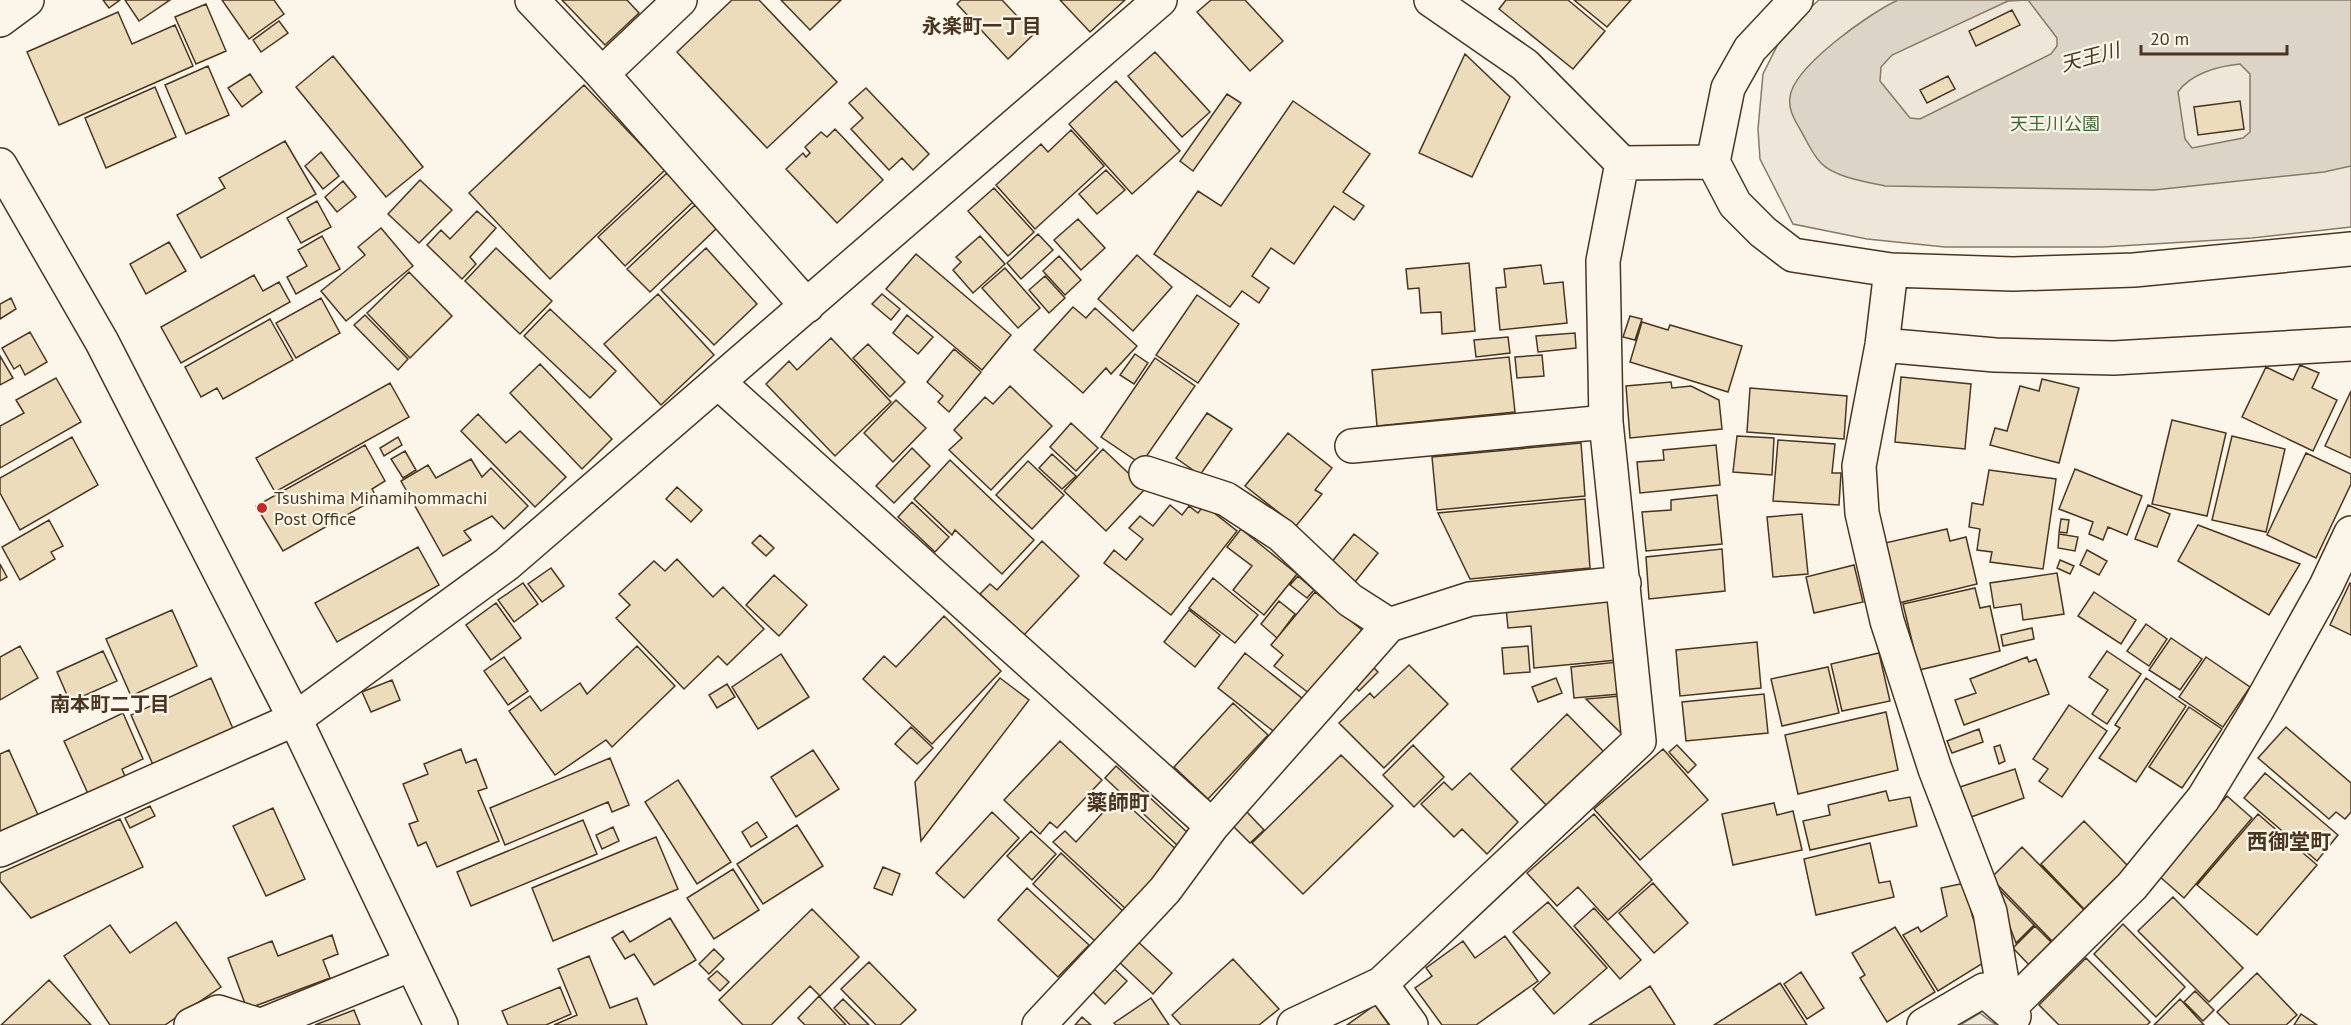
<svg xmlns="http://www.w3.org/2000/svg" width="2351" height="1025" font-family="'PT Sans','Noto Sans JP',sans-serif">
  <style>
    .green { fill: #ede6d9; stroke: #887966; stroke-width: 1.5 }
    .water { fill: #dcd4c6; stroke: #887966; stroke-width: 1.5; fill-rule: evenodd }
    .building { fill: #ecdcbc; stroke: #4a3520; stroke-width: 1.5 }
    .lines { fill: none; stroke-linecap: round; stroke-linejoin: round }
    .minor-casing { stroke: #4a3520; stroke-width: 36 }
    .minor { stroke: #fbf6e9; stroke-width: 33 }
    .poi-dot { fill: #c62828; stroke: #fbf6e9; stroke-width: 2 }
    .labels { text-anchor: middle; stroke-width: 4.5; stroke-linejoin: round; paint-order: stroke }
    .park-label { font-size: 18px; fill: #436837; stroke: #fbf6e9 }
    .poi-label { font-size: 18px; fill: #4a3520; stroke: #fbf6e9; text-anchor: start }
    .neighbourhood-label { font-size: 20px; font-weight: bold; fill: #4a3520; stroke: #fbf6e9 }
    .water-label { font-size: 20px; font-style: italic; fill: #4a3520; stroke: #fbf6e9 }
    .quarter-label { font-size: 21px; font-weight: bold; fill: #4a3520; stroke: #fbf6e9 }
  </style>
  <rect width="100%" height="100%" fill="#fbf6e9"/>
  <!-- green -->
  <path class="green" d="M1819 0H2351V227L2252 238 2103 247H1945L1867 239 1793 224 1760 159 1758 129 1763 74 1785 30Z
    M1980 1013 1996 1025H1960Z"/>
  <!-- water -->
  <path class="water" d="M1898 0H2351V166L2324 172 2154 190 1885 186C1866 182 1834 177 1821 163 1812 154 1807 141 1801 131 1795 120 1788 110 1790 97 1793 67 1871 12 1898 0ZM2028 0 2057 38V46L2051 54 1920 119 1910 118 1880 81 1881 67 1892 55 2008 1ZM2240 64 2250 74V132L2243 138 2192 148 2185 139 2178 92C2190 74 2218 66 2240 64Z"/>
  <!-- building -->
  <path class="building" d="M103 0H120L109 8Z
    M125 0H170L139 21Z
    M222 0H274L284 14 249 39Z
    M562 0H627L639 13 605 45Z
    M732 0H759L837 82 767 148 677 52Z
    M781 0H841L810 30Z
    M961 0H1002L1034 34 1008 59 957 4Z
    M1060 0H1125L1090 32Z
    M1211 0H1245L1283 41 1250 71 1197 12Z
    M1506 0H1568L1605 31 1573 69 1499 9Z
    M1574 0H1631L1607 27Z
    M206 4 226 51 196 64 175 17Z
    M2012 10 2020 25 1976 46 1969 31Z
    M118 12 132 44 175 25 193 66 59 125 27 52Z
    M279 21 288 33 261 52 253 40Z
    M1155 52 1210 112 1182 137 1128 76Z
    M1465 54 1510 97 1472 177 1419 153Z
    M333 56 423 167 386 197 296 87Z
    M208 66 229 115 186 134 165 85Z
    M250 74 262 92 242 107 228 88Z
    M1948 76 1955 89 1927 103 1920 90Z
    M1116 81 1180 151 1132 194 1069 124Z
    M584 85 665 170 550 279 469 193Z
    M155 87 176 137 106 168 85 118Z
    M866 88 929 154 913 170 902 158 889 170 851 129 863 118 849 103Z
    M1227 94 1241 103 1193 171 1180 161Z
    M1293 101 1370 154 1343 192 1364 206 1354 220 1334 206 1294 264 1271 248 1252 276 1269 288 1259 303 1242 291 1230 307 1154 254 1198 191 1221 206Z
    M2240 101 2244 129 2198 135 2194 107Z
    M835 129 883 180 837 223 786 169 803 153 806 157 810 153 805 147 821 132 827 137Z
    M1071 130 1104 166 1035 229 996 185 1041 144 1048 152Z
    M285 141 316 194 201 258 177 215 225 188 219 178Z
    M321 152 339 176 323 189 305 166Z
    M1106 170 1125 190 1097 214 1079 194Z
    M667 173 694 201 625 266 598 237Z
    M420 180 452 210 419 243 388 214Z
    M343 181 356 197 337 212 325 197Z
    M994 188 1034 232 1008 256 968 211Z
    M317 201 331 227 301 243 287 218Z
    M695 205 717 228 650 292 627 269Z
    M477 211 496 228 470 257 476 264 462 279 427 245 441 230 450 239Z
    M1078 219 1105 248 1081 270 1054 240Z
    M381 228 413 266 346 321 321 291 365 255 358 247Z
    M1038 234 1053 250 1021 279 1007 263Z
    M322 236 340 269 296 294 287 277 307 266 298 250Z
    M980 236 1005 264 973 293 953 270 961 262 956 257Z
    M169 242 186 271 146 294 130 264Z
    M496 248 552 301 520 334 465 281Z
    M706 248 757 304 714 345 661 290Z
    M916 254 1011 335 982 370 886 289Z
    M1137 255 1172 287 1133 331 1098 299Z
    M1059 256 1081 280 1065 295 1043 271Z
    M1469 263 1475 331 1442 334 1441 312 1421 313 1419 288 1408 289 1406 269Z
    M1541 265 1544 284 1563 282 1567 323 1500 330 1496 288 1506 287 1504 269Z
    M1005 268 1040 308 1018 328 982 288Z
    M409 272 452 316 410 358 367 313Z
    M254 275 263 291 279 282 290 302 181 363 161 327Z
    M1045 276 1065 298 1049 313 1029 290Z
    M658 294 714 355 661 405 604 344Z
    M882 294 900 309 891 320 872 304Z
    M1197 295 1239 324 1198 383 1156 355Z
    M11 298 16 309 0 319V304Z
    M321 298 340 333 296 358 276 323Z
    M1073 307 1086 318 1095 308 1137 346 1111 374 1106 368 1083 393 1034 350Z
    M550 309 616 371 590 398 524 336Z
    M365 315 408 359 398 370 354 325Z
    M907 315 933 337 918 354 893 333Z
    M1630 316 1642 319 1635 340 1623 337Z
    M270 319 293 360 223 399 217 388 201 397 185 367Z
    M1642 322 1668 330 1670 325 1742 346 1728 392 1630 362Z
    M30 332 47 362 25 375 20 365 14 369 2 348Z
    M1575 333 1576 348 1538 352 1536 336Z
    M1508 337 1510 353 1476 357 1474 340Z
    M831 338 891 402 835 456 766 384 789 361 797 370Z
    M868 344 905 382 890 397 853 358Z
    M954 349 981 372 949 412 938 402 943 396 927 382Z
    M1135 354 1148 363 1134 384 1120 375Z
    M1542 355 1544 376 1517 378 1515 357Z
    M0 356 13 378 0 385Z
    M1509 357 1515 412 1377 426 1372 370Z
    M1155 358 1195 386 1141 464 1101 437Z
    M540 364 612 439 582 469 510 393Z
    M2300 365 2319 373 2312 388 2337 400 2313 451 2242 417 2266 367 2293 380Z
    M1901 377 1971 384 1965 449 1895 442Z
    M56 378 81 422 0 468V426L24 413 16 400Z
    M2042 379 2079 388 2059 463 1990 445 1995 428 2007 431 2020 386 2039 391Z
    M1671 382 1672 388 1691 386 1719 400 1722 429 1630 438 1626 386Z
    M390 383 409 417 275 492 256 458Z
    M1010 386 1052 426 991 490 949 450 962 438 954 430 985 397 993 404Z
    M1750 388 1847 396 1844 439 1747 432Z
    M2351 391V458L2325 446Z
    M896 400 926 428 893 462 864 433Z
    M1207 413 1232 429 1200 475 1176 458Z
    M478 414 506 443 520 431 566 477 535 507 461 431Z
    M2172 420 2226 433 2207 516 2152 504Z
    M1071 423 1098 448 1076 471 1050 447Z
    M1288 433 1332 468 1315 490 1322 494 1296 526 1245 486Z
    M1737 436 1774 438 1772 475 1733 472Z
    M2232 436 2285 449 2266 532 2212 520Z
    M72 437 98 485 20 530 0 493V478Z
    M398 437 402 445 384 456 380 448Z
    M1778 440 1835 444 1832 473H1841L1839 505 1773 501Z
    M1581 443 1585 496 1437 510 1432 457Z
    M365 445 385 481 372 489 377 498 283 551 256 506Z
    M1716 445 1720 485 1640 493 1637 462 1664 460 1663 450Z
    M912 448 930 466 894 503 876 486Z
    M1103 449 1145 489 1106 531 1064 491Z
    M405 451 416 470 403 478 391 459Z
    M2306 453 2351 474V484L2316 558 2267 535Z
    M1052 454 1076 476 1062 489 1039 468Z
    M471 459 482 477 491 468 528 506 504 529 492 516 464 531 471 540 443 556 401 481 428 465 436 478Z
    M950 460 1034 540 1002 574 955 530 952 535 914 499Z
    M1028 461 1064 495 1032 529 996 495Z
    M2075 469 2142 496 2127 535 2108 527 2103 540 2089 534 2093 522 2059 509Z
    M1989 470 2056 479 2043 569 1990 562 1992 552 1977 550 1980 529 1969 527 1972 503 1983 505Z
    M677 487 702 510 691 522 666 499Z
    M1717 495 1722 544 1646 551 1642 512 1671 510V500Z
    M1585 499 1590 568 1470 579 1438 513Z
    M912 502 949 537 935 552 898 517Z
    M1170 505 1182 515 1189 506 1198 513 1204 505 1237 531 1171 615 1104 563 1114 550 1126 560 1143 539 1129 528 1140 516 1153 526Z
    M2148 505 2170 514 2157 547 2135 539Z
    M1802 514 1808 574 1773 577 1767 517Z
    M2061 519 2069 520 2067 533 2059 532Z
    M49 520 63 546 51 552 55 559 20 580 2 547Z
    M2198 525 2300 564 2269 615 2178 561Z
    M1241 529 1297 574 1264 615 1233 590 1252 566 1227 547Z
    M1947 529 1950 541 1966 537 1977 584 1899 603 1885 543Z
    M1354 534 1378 553 1355 582 1331 563Z
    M2059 534 2078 537 2075 551 2058 548Z
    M760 535 774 548 766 556 752 543Z
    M1042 541 1079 576 1024 635 980 594 990 584 997 590Z
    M418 547 439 585 337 642 315 603Z
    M1722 549 1725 591 1649 599 1646 557Z
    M2087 550 2107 561 2099 575 2080 565Z
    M677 559 713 597 723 587 764 629 727 665 718 656 684 689 616 618 630 605 619 594 654 561 665 571Z
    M2060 560 2074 566 2070 574 2057 568Z
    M0 564 7 577 0 581Z
    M1854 565 1863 602 1814 613 1806 577Z
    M551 568 564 586 542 602 528 584Z
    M2057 573 2064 614 2023 620 2021 604 1994 608 1990 583Z
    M774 575 807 605 779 636 746 605Z
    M1298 576 1314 590 1307 598 1290 585Z
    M1213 578 1258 615 1235 643 1189 608Z
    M523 583 538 604 514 622 498 600Z
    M2350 583 2351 584V635L2330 625Z
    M1975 588 1980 608 1990 606 2000 651 1919 670 1903 604Z
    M1315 592 1362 630 1310 694 1274 666 1283 655 1271 645Z
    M2094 592 2136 620 2121 644 2078 616Z
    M1612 598 1617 660 1534 668 1531 626 1508 628 1506 607Z
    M1279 601 1295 614 1277 638 1261 624Z
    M496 603 521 638 491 660 466 625Z
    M172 610 197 666 131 696 106 639Z
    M1189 610 1220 635 1195 667 1164 642Z
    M944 616 1001 671 932 744 863 679 884 656 896 667Z
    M2146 624 2167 639 2149 666 2127 651Z
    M2032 628 2034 639 2003 646 2001 635Z
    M2171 638 2202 659 2180 690 2149 670Z
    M1757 642 1761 688 1680 696 1676 650Z
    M20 646 38 678 0 700V657Z
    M637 646 675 686 612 747 606 740 555 775 509 711 530 696 541 711 580 683 587 694Z
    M1528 646 1530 672 1504 674 1502 648Z
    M103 651 117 681 70 702 57 672Z
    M2107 651 2141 674 2107 724 2092 714 2108 690 2089 677Z
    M1245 653 1303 699 1277 734 1218 688Z
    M1879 653 1890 701 1842 711 1831 664Z
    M781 654 809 697 758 729 732 687Z
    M504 657 528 691 508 705 484 671Z
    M2027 657 2029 662 2036 659 2049 694 1964 725 1955 700 1976 693 1970 679Z
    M2206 657 2250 687 2223 727 2179 697Z
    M1618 662 1620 694 1574 698 1571 667Z
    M1370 664 1378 672 1359 691 1351 683Z
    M1409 665 1448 704 1384 768 1339 723 1370 693 1374 698Z
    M1828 667 1839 713 1782 726 1771 679Z
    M211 678 234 731 154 767 131 715Z
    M1000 678 1029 700 921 841 915 782Z
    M1556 678 1562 693 1538 702 1532 687Z
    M2146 678 2186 706 2136 782 2099 758 2120 728 2115 725Z
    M392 680 400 700 371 712 362 692Z
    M727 684 735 697 717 708 709 695Z
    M1764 694 1768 733 1686 741 1682 702Z
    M1620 696 1623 735 1586 699Z
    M1233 703 1268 735 1208 799 1174 767Z
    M2069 705 2107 731 2062 797 2039 781 2048 769 2033 759Z
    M2189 707 2222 729 2182 788 2149 767Z
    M1886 712 1898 770 1798 794 1785 735Z
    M123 713 143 759 122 769 127 781 90 798 64 741Z
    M1567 714 1606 754 1550 809 1511 769Z
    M911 727 933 748 917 764 895 744Z
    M2286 727 2351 783V812L2345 819 2336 812 2329 819 2258 758Z
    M1979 729 1983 742 1952 753 1947 741Z
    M1060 741 1102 780 1057 828 1050 822 1040 834 1004 800Z
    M1413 745 1444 777 1414 807 1383 775Z
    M1677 745 1696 765 1688 773 1669 752Z
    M2000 745 2005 761 1999 764 1994 747Z
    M461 749 466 763 476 759 487 788 478 791 499 841 437 867 426 842 418 846 409 824 418 821 403 784 428 774 424 764Z
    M1663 749 1708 800 1640 860 1594 809Z
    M9 750 39 817 0 834V754Z
    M813 750 839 789 796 817 771 777Z
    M1341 755 1393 806 1303 894 1252 843Z
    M610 758 629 805 612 812 608 802 505 845 490 808Z
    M1116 766 1189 834 1178 846 1105 778Z
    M2015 769 2024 798 1971 817 1960 787Z
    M1470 773 1518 822 1487 854 1462 829 1454 837 1421 804 1444 782 1452 790Z
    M2265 773 2338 835 2317 861 2244 798Z
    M678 780 731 862 697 884 645 802Z
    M1886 791 1889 801 1910 797 1917 826 1810 850 1803 821 1830 815 1828 805Z
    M1118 796 1180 853 1127 910 1053 842 1065 831 1076 842Z
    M2227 796 2252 818 2184 898 2159 876Z
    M1774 803 1777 815 1793 811 1802 850 1733 865 1722 814Z
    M150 806 155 816 130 828 125 818Z
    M273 808 305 879 266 896 233 826Z
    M1246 811 1264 830 1250 843 1232 825Z
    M992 812 1019 838 964 898 936 873Z
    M1594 814 1652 880 1608 920 1578 887 1557 906 1527 873Z
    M2258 814 2317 865 2257 935 2197 885Z
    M120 819 143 867 31 918 0 881V873Z
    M583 820 597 854 471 906 457 872Z
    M2084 821 2128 866 2084 909 2041 864Z
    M757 822 767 837 751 847 742 832Z
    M797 825 823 866 763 904 737 864Z
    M613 827 619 841 602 849 596 835Z
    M1031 831 1056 854 1032 880 1007 856Z
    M656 837 678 889 553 941 532 888Z
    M1870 843 1879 883 1890 881 1894 897 1816 915 1804 859Z
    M2022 847 2085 911 2054 943 1991 878Z
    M1061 853 1125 913 1097 943 1033 884Z
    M883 867 900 874 892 895 874 888Z
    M733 869 759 910 714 939 687 898Z
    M1653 883 1688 923 1654 953 1619 913Z
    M1965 883 1972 915 1988 960 1938 991 1903 935 1918 927 1921 932 1947 916 1941 888Z
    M1993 883 2034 925 2016 943Z
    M1027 888 1089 945 1058 977 998 920Z
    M2173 897 2243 968 2209 1002 2138 931Z
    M1548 902 1607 968 1554 1014 1533 989 1550 973 1513 932Z
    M1594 908 1641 960 1620 979 1574 926Z
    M812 909 859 957 820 996 810 986 771 1025H743L719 1000Z
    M670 918 696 960 654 985 634 954 625 959 612 938 623 931 630 942Z
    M176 922 221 987 165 1025H110L64 956 110 925 130 953Z
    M2123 924 2185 987 2156 1017 2094 954Z
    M2035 926 2054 945 2031 967 2013 948Z
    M1895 927 1935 992 1887 1022 1860 978 1865 975 1852 953Z
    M332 935 338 954 323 960 330 978 247 1009 228 958 272 941 278 956Z
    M1505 936 1538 981 1476 1025H1442L1415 988 1432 976 1426 968 1463 941 1475 958Z
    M1135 939 1172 973 1153 994 1116 959Z
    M714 949 724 959 709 974 699 964Z
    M589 956 610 1008 637 998 647 1025H554L577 1015 558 969Z
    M2086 958 2150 1022 2147 1025H2059L2039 1005Z
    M1233 959 1279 1009 1259 1025H1181L1172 1015Z
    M869 962 916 1010 900 1025H876L841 989Z
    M1110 965 1127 981 1105 1004 1088 987Z
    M717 971 729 982 720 991 708 979Z
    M1801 972 1824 1008 1807 1019 1784 984Z
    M2257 973 2297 1015 2286 1025H2230L2217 1012Z
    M49 980 91 1025H1Z
    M1780 983 1807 1025H1714Z
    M1650 986 1675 1025H1589Z
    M560 987 571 1014 546 1025H508L502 1011Z
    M2195 991 2214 1010 2203 1021 2184 1002Z
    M819 996 846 1025H805L798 1018Z
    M1151 998 1169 1025H1116L1114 1023Z
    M843 999 869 1025H850L834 1008Z
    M2180 999 2204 1025H2154Z
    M1375 1005 1389 1025H1347Z
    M354 1010 360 1025H315Z
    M2301 1014 2317 1025H2294Z
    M1082 1017 1091 1025H1075Z"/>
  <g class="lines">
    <defs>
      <path id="minor" d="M532 0 602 74 807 306
        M1431 0 1525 65 1622 163 1713 162
        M1796 0 1750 49 1728 88 1713 162 1735 204 1763 232 1793 255 1891 270 2013 274 2134 270 2351 249
        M0 20 27 0
        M602 74 680 0
        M0 165 102 342 295 719 441 1025
        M1891 270 1882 345 1859 466 1862 513 1887 621 1935 769 1990 912 2007 1010
        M1882 345 1995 355 2114 358 2351 344
        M718 382 1212 826
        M1352 446 1606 422
        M1146 473 1226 499 1281 535 1350 600 1389 625
        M0 850 295 719 507 564 1160 0
        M1381 984 1411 1025
        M2007 1010 2132 886 2203 799 2257 710 2326 586 2351 533
        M191 1025 218 1012 259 1025
        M262 1025 412 964
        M1039 1025 1165 890 1212 826 1389 625 1470 599 1624 583
        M1294 1025 1381 984 1639 741 1606 422 1603 261 1622 163
        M1924 1025 1984 990 2014 1016"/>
    </defs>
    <!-- minor casing -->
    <use href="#minor" class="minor-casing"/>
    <!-- minor -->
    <use href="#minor" class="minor"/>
  </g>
  <!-- markers -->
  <circle class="poi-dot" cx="262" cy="508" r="6"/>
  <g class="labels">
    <!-- park labels -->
    <g class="park-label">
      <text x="2055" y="130">天王川公園</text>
    </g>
    <!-- poi labels -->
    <g class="poi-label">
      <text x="274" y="504">Tsushima Minamihommachi<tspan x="274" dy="21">Post Office</tspan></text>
    </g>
    <!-- neighbourhood labels -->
    <g class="neighbourhood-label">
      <text x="982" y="33">永楽町一丁目</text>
      <text x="110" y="711">南本町二丁目</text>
    </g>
    <!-- water labels -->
    <g class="water-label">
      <text transform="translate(2090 57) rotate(-15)" y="7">天王川</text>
    </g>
    <!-- quarter labels -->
    <g class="quarter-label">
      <text x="1118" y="810">薬師町</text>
      <text x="2289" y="849">西御堂町</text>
    </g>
  </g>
  <!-- scale -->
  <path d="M2141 45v9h146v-9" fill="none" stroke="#4a3520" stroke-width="3"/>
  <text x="2150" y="45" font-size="18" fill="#4a3520" stroke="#fbf6e9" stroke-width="4.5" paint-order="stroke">20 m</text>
</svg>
